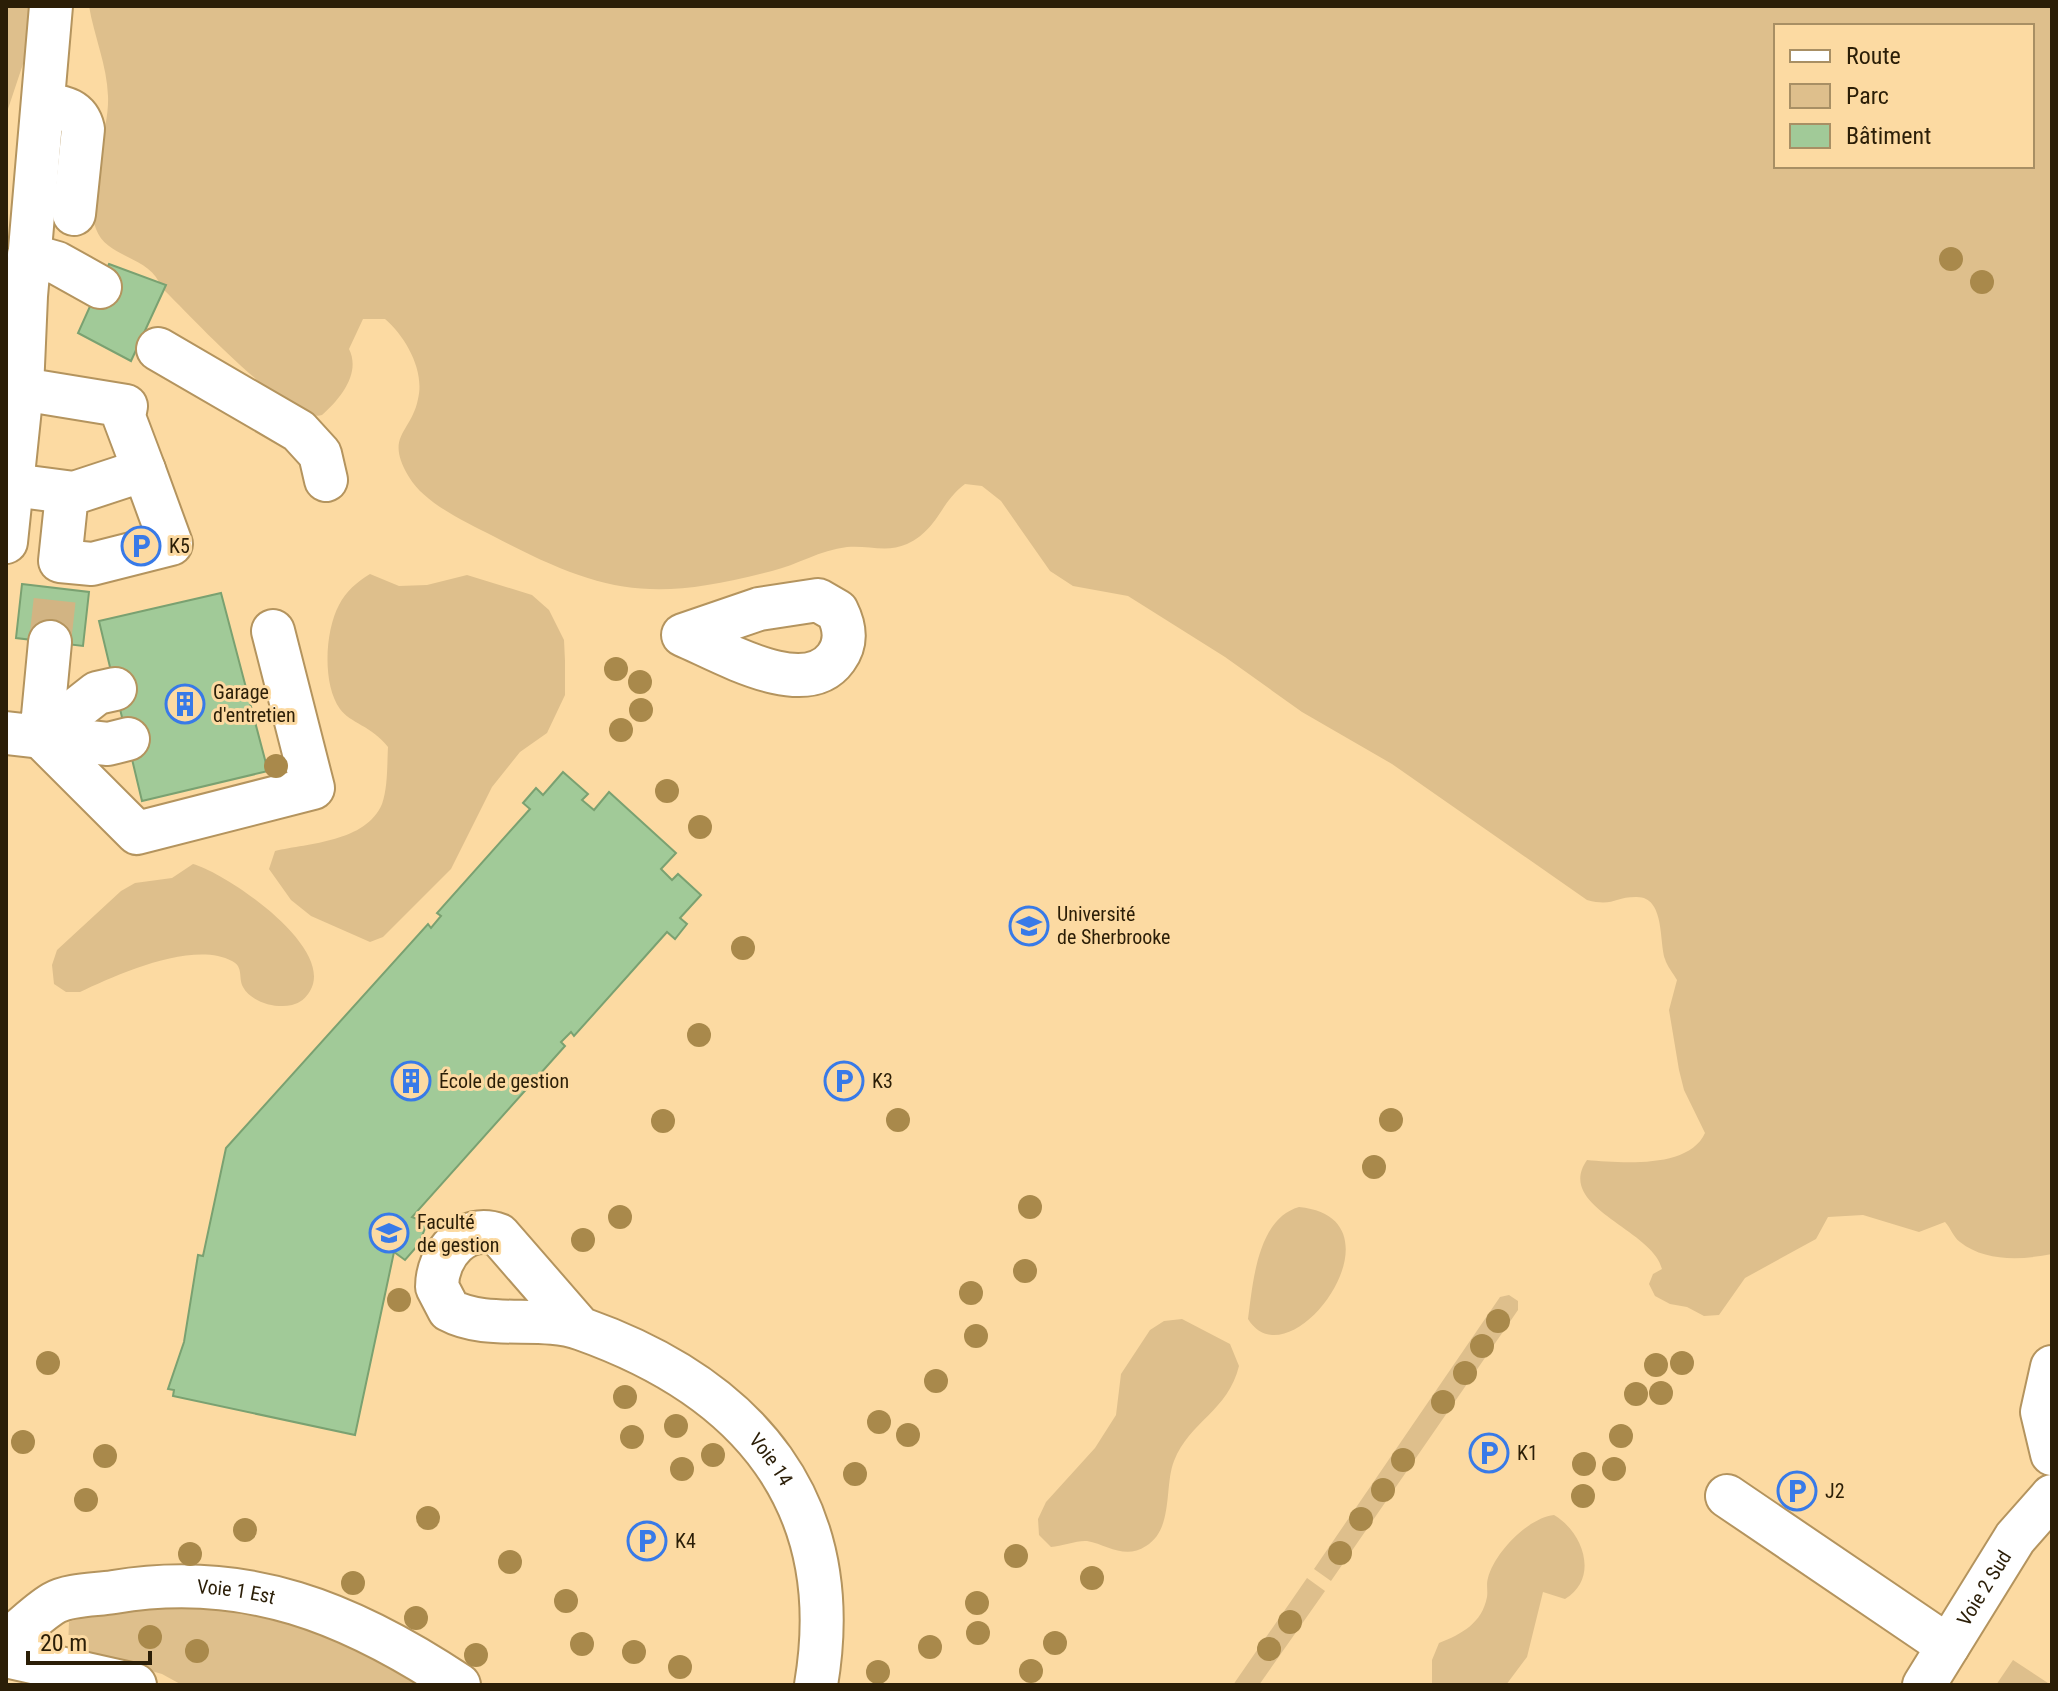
<svg xmlns="http://www.w3.org/2000/svg" width="2058" height="1691" font-family="'Roboto Condensed',sans-serif">
  <style>
    .green { fill: #debf8c; fill-rule: evenodd }
    .building { fill: #a1ca98; stroke: #7aa171; stroke-width: 2 }
    .lines { fill: none; stroke-linecap: round; stroke-linejoin: round }
    .minor-tunnel { stroke: #d2b483; stroke-width: 42; stroke-dasharray: 42 21; stroke-linecap: butt }
    .minor-casing { stroke: #b4945e; stroke-width: 46 }
    .minor { stroke: #fff; stroke-width: 42 }
    .tree { fill: #a9894b }
    .labels { text-anchor: middle; stroke-width: 6; stroke-linejoin: round; paint-order: stroke }
    .poi-label { font-size: 20px; fill: #2b1e07; stroke: #fcdaa2; text-anchor: start }
    .street-label { font-size: 20px; fill: #2b1e07; stroke: #fcdaa2 }
  </style>
  <rect width="100%" height="100%" fill="#fcdaa2"/>
  <!-- green -->
  <path class="green" d="M6 6H32L25 58 6 115Z
    M89 6H2052V1254C2022 1260 1985 1262 1960 1242 1953 1237 1951 1228 1945 1222L1919 1232 1863 1215 1828 1217 1816 1239 1745 1278 1719 1315 1704 1316 1687 1307 1670 1304 1655 1296 1649 1284 1653 1274 1662 1269C1653 1229 1554 1207 1587 1160 1621 1163 1689 1169 1705 1133L1684 1090 1679 1070 1669 1010 1677 980C1673 973 1667 966 1665 959 1659 941 1665 896 1636 897 1614 897 1613 907 1587 900L1392 764 1302 712 1225 657 1128 596 1073 586 1050 571 1001 501 982 486 965 484C940 502 939 529 907 544 887 553 868 545 847 547 820 550 797 565 772 571 651 603 603 594 493 536 466 522 425 504 409 477 384 435 411 434 418 399 425 371 406 337 385 319H363L349 349C361 373 341 398 322 415 290 425 190 315 164 290L166 285 159 282C146 256 106 257 96 229 80 188 110 138 108 96 107 65 94 36 89 6ZM1776 26H2032V166H1776Z
    M370 574 399 586 427 585 467 575 532 595 549 610 564 640 565 661V695L547 733 520 752 492 787 451 869 383 937 370 942 311 916 291 900 269 869 275 851C309 843 366 842 382 804 388 787 387 764 388 747 372 726 350 723 340 709 322 684 325 631 339 605 346 591 357 582 370 574Z
    M193 864C228 874 336 948 310 991 306 998 300 1003 292 1005 276 1009 251 1002 243 987 238 978 244 967 232 961 193 940 116 975 80 992H66L54 984 52 965 57 950 121 891 135 883 172 878Z
    M1299 1207C1412 1218 1290 1387 1248 1319 1253 1283 1257 1219 1299 1207Z
    M1509 1295 1518 1301V1310L1331 1581 1314 1569 1500 1297Z
    M1182 1319 1230 1344 1239 1366C1228 1411 1190 1421 1174 1461 1164 1486 1174 1529 1146 1546 1125 1560 1108 1545 1087 1541 1078 1540 1062 1546 1051 1547L1039 1535 1038 1519 1046 1502 1095 1448 1116 1415 1121 1374 1150 1330 1164 1321Z
    M1554 1515C1583 1532 1600 1578 1565 1599L1543 1592 1527 1657 1506 1685H1432V1660L1439 1643C1462 1634 1482 1623 1487 1597 1488 1591 1486 1584 1488 1578 1495 1552 1528 1518 1554 1515Z
    M1307 1578 1325 1591 1259 1685H1233Z
    M197 1602 329 1634 425 1685H182L162 1674 68 1647 69 1622 92 1613Z
    M2013 1660 2051 1685H1996Z"/>
  <!-- building -->
  <path class="building" d="M109 264 166 285 131 361 78 333Z
    M22 584 89 592 83 646 16 638Z
    M221 593 268 771 142 801 99 621Z
    M563 772 588 794 582 800 594 810 609 792 676 853 661 869 672 880 678 874 701 895 680 918 687 924 675 939 667 932 574 1036 571 1032 561 1042 565 1046 412 1217 427 1223 419 1244 405 1260 394 1252 355 1435 173 1396 174 1390 168 1389 184 1342 198 1255 203 1256 226 1148 428 924 431 928 441 916 437 913 530 809 523 803 536 788 543 795Z"/>
  <g class="lines">
    <!-- minor-tunnel -->
    <path class="minor-tunnel" d="M50 642 56 588"/>
    <defs>
      <g id="minor">
        <path d="M43 104C62 107 78 108 83 129L74 214"/>
        <path d="M29 255 57 263 100 287"/>
        <path d="M158 349 299 431 320 454 326 480"/>
        <path d="M22 389 126 406 124 417 144 470"/>
        <path d="M13 485 74 493 144 470 171 544 92 564 60 561 67 494"/>
        <path d="M6 542 22 389 26 296 51 6"/>
        <path d="M818 600 837 611C845 627 847 643 836 658 805 701 721 651 683 635L759 609Z"/>
        <path d="M6 733 41 737 50 642"/>
        <path d="M41 737 137 833 313 788 273 631"/>
        <path d="M41 737 97 693 115 689"/>
        <path d="M41 737 108 744 128 739"/>
        <path id="s1" d="M579 1327 499 1235C465 1222 437 1254 437 1287L449 1310C488 1331 541 1314 582 1329 748 1388 847 1502 816 1685"/>
        <path d="M2052 1367 2042 1412 2052 1454"/>
        <path d="M1727 1496 1948 1646"/>
        <path id="s2" d="M6 1642C21 1630 37 1613 54 1603 70 1594 96 1595 114 1592 246 1570 351 1613 459 1685"/>
        <path d="M6 1656 135 1685"/>
        <path id="s3" d="M1924 1685 2015 1538 2052 1496"/>
      </g>
    </defs>
    <!-- minor casing -->
    <use href="#minor" class="minor-casing"/>
    <!-- minor -->
    <use href="#minor" class="minor"/>
  </g>
  <!-- trees -->
  <g class="tree">
    <circle cx="1951" cy="259" r="12"/>
    <circle cx="1982" cy="282" r="12"/>
    <circle cx="616" cy="669" r="12"/>
    <circle cx="640" cy="682" r="12"/>
    <circle cx="641" cy="710" r="12"/>
    <circle cx="621" cy="730" r="12"/>
    <circle cx="276" cy="766" r="12"/>
    <circle cx="667" cy="791" r="12"/>
    <circle cx="700" cy="827" r="12"/>
    <circle cx="743" cy="948" r="12"/>
    <circle cx="699" cy="1035" r="12"/>
    <circle cx="898" cy="1120" r="12"/>
    <circle cx="1391" cy="1120" r="12"/>
    <circle cx="663" cy="1121" r="12"/>
    <circle cx="1374" cy="1167" r="12"/>
    <circle cx="1030" cy="1207" r="12"/>
    <circle cx="620" cy="1217" r="12"/>
    <circle cx="583" cy="1240" r="12"/>
    <circle cx="1025" cy="1271" r="12"/>
    <circle cx="971" cy="1293" r="12"/>
    <circle cx="399" cy="1300" r="12"/>
    <circle cx="1498" cy="1321" r="12"/>
    <circle cx="976" cy="1336" r="12"/>
    <circle cx="1482" cy="1346" r="12"/>
    <circle cx="48" cy="1363" r="12"/>
    <circle cx="1682" cy="1363" r="12"/>
    <circle cx="1656" cy="1365" r="12"/>
    <circle cx="1465" cy="1373" r="12"/>
    <circle cx="936" cy="1381" r="12"/>
    <circle cx="1661" cy="1393" r="12"/>
    <circle cx="1636" cy="1394" r="12"/>
    <circle cx="625" cy="1397" r="12"/>
    <circle cx="1443" cy="1402" r="12"/>
    <circle cx="879" cy="1422" r="12"/>
    <circle cx="676" cy="1426" r="12"/>
    <circle cx="908" cy="1435" r="12"/>
    <circle cx="1621" cy="1436" r="12"/>
    <circle cx="632" cy="1437" r="12"/>
    <circle cx="23" cy="1442" r="12"/>
    <circle cx="713" cy="1455" r="12"/>
    <circle cx="105" cy="1456" r="12"/>
    <circle cx="1403" cy="1460" r="12"/>
    <circle cx="1584" cy="1464" r="12"/>
    <circle cx="682" cy="1469" r="12"/>
    <circle cx="1614" cy="1469" r="12"/>
    <circle cx="855" cy="1474" r="12"/>
    <circle cx="1383" cy="1490" r="12"/>
    <circle cx="1583" cy="1496" r="12"/>
    <circle cx="86" cy="1500" r="12"/>
    <circle cx="428" cy="1518" r="12"/>
    <circle cx="1361" cy="1519" r="12"/>
    <circle cx="245" cy="1530" r="12"/>
    <circle cx="1340" cy="1553" r="12"/>
    <circle cx="190" cy="1554" r="12"/>
    <circle cx="1016" cy="1556" r="12"/>
    <circle cx="510" cy="1562" r="12"/>
    <circle cx="1092" cy="1578" r="12"/>
    <circle cx="353" cy="1583" r="12"/>
    <circle cx="566" cy="1601" r="12"/>
    <circle cx="977" cy="1603" r="12"/>
    <circle cx="416" cy="1618" r="12"/>
    <circle cx="1290" cy="1622" r="12"/>
    <circle cx="978" cy="1633" r="12"/>
    <circle cx="150" cy="1637" r="12"/>
    <circle cx="1055" cy="1643" r="12"/>
    <circle cx="582" cy="1644" r="12"/>
    <circle cx="930" cy="1647" r="12"/>
    <circle cx="1269" cy="1649" r="12"/>
    <circle cx="197" cy="1651" r="12"/>
    <circle cx="634" cy="1652" r="12"/>
    <circle cx="476" cy="1655" r="12"/>
    <circle cx="680" cy="1667" r="12"/>
    <circle cx="1031" cy="1671" r="12"/>
    <circle cx="878" cy="1672" r="12"/>
  </g>
  <!-- icons -->
  <defs>
    <symbol id="parking-ring" viewBox="-11 -11 22 22"><circle r="9.5" fill="#fcdaa2" stroke="#387ae8" stroke-width="1.5"/><path d="M-3.5-5.5H1a3.5 3.5 0 0 1 0 7H-1V5.5H-3.5ZM-1-3.4V-.6H.8a1.4 1.4 0 0 0 0-2.8Z" fill="#387ae8"/></symbol>
    <symbol id="building-ring" viewBox="-11 -11 22 22"><circle r="9.5" fill="#fcdaa2" stroke="#387ae8" stroke-width="1.5"/><path d="M-4-6H4V6H1V3H-1V6H-4ZM-2.5-4.3h1.7v1.8h-1.7ZM.8-4.3h1.7v1.8H.8ZM-2.5-1h1.7V.8h-1.7ZM.8-1h1.7V.8H.8Z" fill="#387ae8"/></symbol>
    <symbol id="university-ring" viewBox="-11 -11 22 22"><circle r="9.5" fill="#fcdaa2" stroke="#387ae8" stroke-width="1.5"/><path d="M0-5L7-2L0 1L-7-2ZM-4 1L0 2.5L4 1V4Q0 6-4 4Z" fill="#387ae8"/></symbol>
  </defs>
  <g fill-rule="evenodd">
    <use href="#parking-ring" x="119" y="524" width="44" height="44"/>
    <use href="#building-ring" x="163" y="682" width="44" height="44"/>
    <use href="#university-ring" x="1007" y="904" width="44" height="44"/>
    <use href="#building-ring" x="389" y="1059" width="44" height="44"/>
    <use href="#parking-ring" x="822" y="1059" width="44" height="44"/>
    <use href="#university-ring" x="367" y="1211" width="44" height="44"/>
    <use href="#parking-ring" x="1467" y="1431" width="44" height="44"/>
    <use href="#parking-ring" x="1775" y="1469" width="44" height="44"/>
    <use href="#parking-ring" x="625" y="1519" width="44" height="44"/>
  </g>
  <g class="labels">
    <!-- poi labels -->
    <g class="poi-label">
      <text x="169" y="553">K5</text>
      <text x="213" y="699">Garage<tspan x="213" dy="23">d'entretien</tspan></text>
      <text x="1057" y="921">Université<tspan x="1057" dy="23">de Sherbrooke</tspan></text>
      <text x="439" y="1088">École de gestion</text>
      <text x="872" y="1088">K3</text>
      <text x="417" y="1229">Faculté<tspan x="417" dy="23">de gestion</tspan></text>
      <text x="1517" y="1460">K1</text>
      <text x="1825" y="1498">J2</text>
      <text x="675" y="1548">K4</text>
    </g>
    <!-- street labels -->
    <g class="street-label">
      <text dy="7" stroke="none"><textPath href="#s1" startOffset="612">Voie 14</textPath></text>
      <text dy="7" stroke="none"><textPath href="#s3" startOffset="114">Voie 2 Sud</textPath></text>
      <text dy="7" stroke="none"><textPath href="#s2" startOffset="246">Voie 1 Est</textPath></text>
    </g>
  </g>
  <!-- border -->
  <rect width="2058" height="1691" fill="none" stroke="#2b1e07" stroke-width="16"/>
  <!-- legend -->
  <rect x="1774" y="24" width="260" height="144" fill="#fcdaa2" stroke="#a88f64" stroke-width="2"/>
  <rect x="1790" y="50" width="40" height="12" fill="#ffffff" stroke="#a88f64" stroke-width="2"/>
  <text x="1846" y="64" font-size="24" fill="#2b1e07">Route</text>
  <rect x="1790" y="84" width="40" height="24" fill="#debf8c" stroke="#a88f64" stroke-width="2"/>
  <text x="1846" y="104" font-size="24" fill="#2b1e07">Parc</text>
  <rect x="1790" y="124" width="40" height="24" fill="#a1ca98" stroke="#a88f64" stroke-width="2"/>
  <text x="1846" y="144" font-size="24" fill="#2b1e07">Bâtiment</text>
  <!-- scale -->
  <path d="M28 1651v12h122v-12" fill="none" stroke="#2b1e07" stroke-width="4"/>
  <text x="40" y="1651" font-size="24" fill="#2b1e07" stroke="#fcdaa2" stroke-width="6" paint-order="stroke">20 m</text>
</svg>
